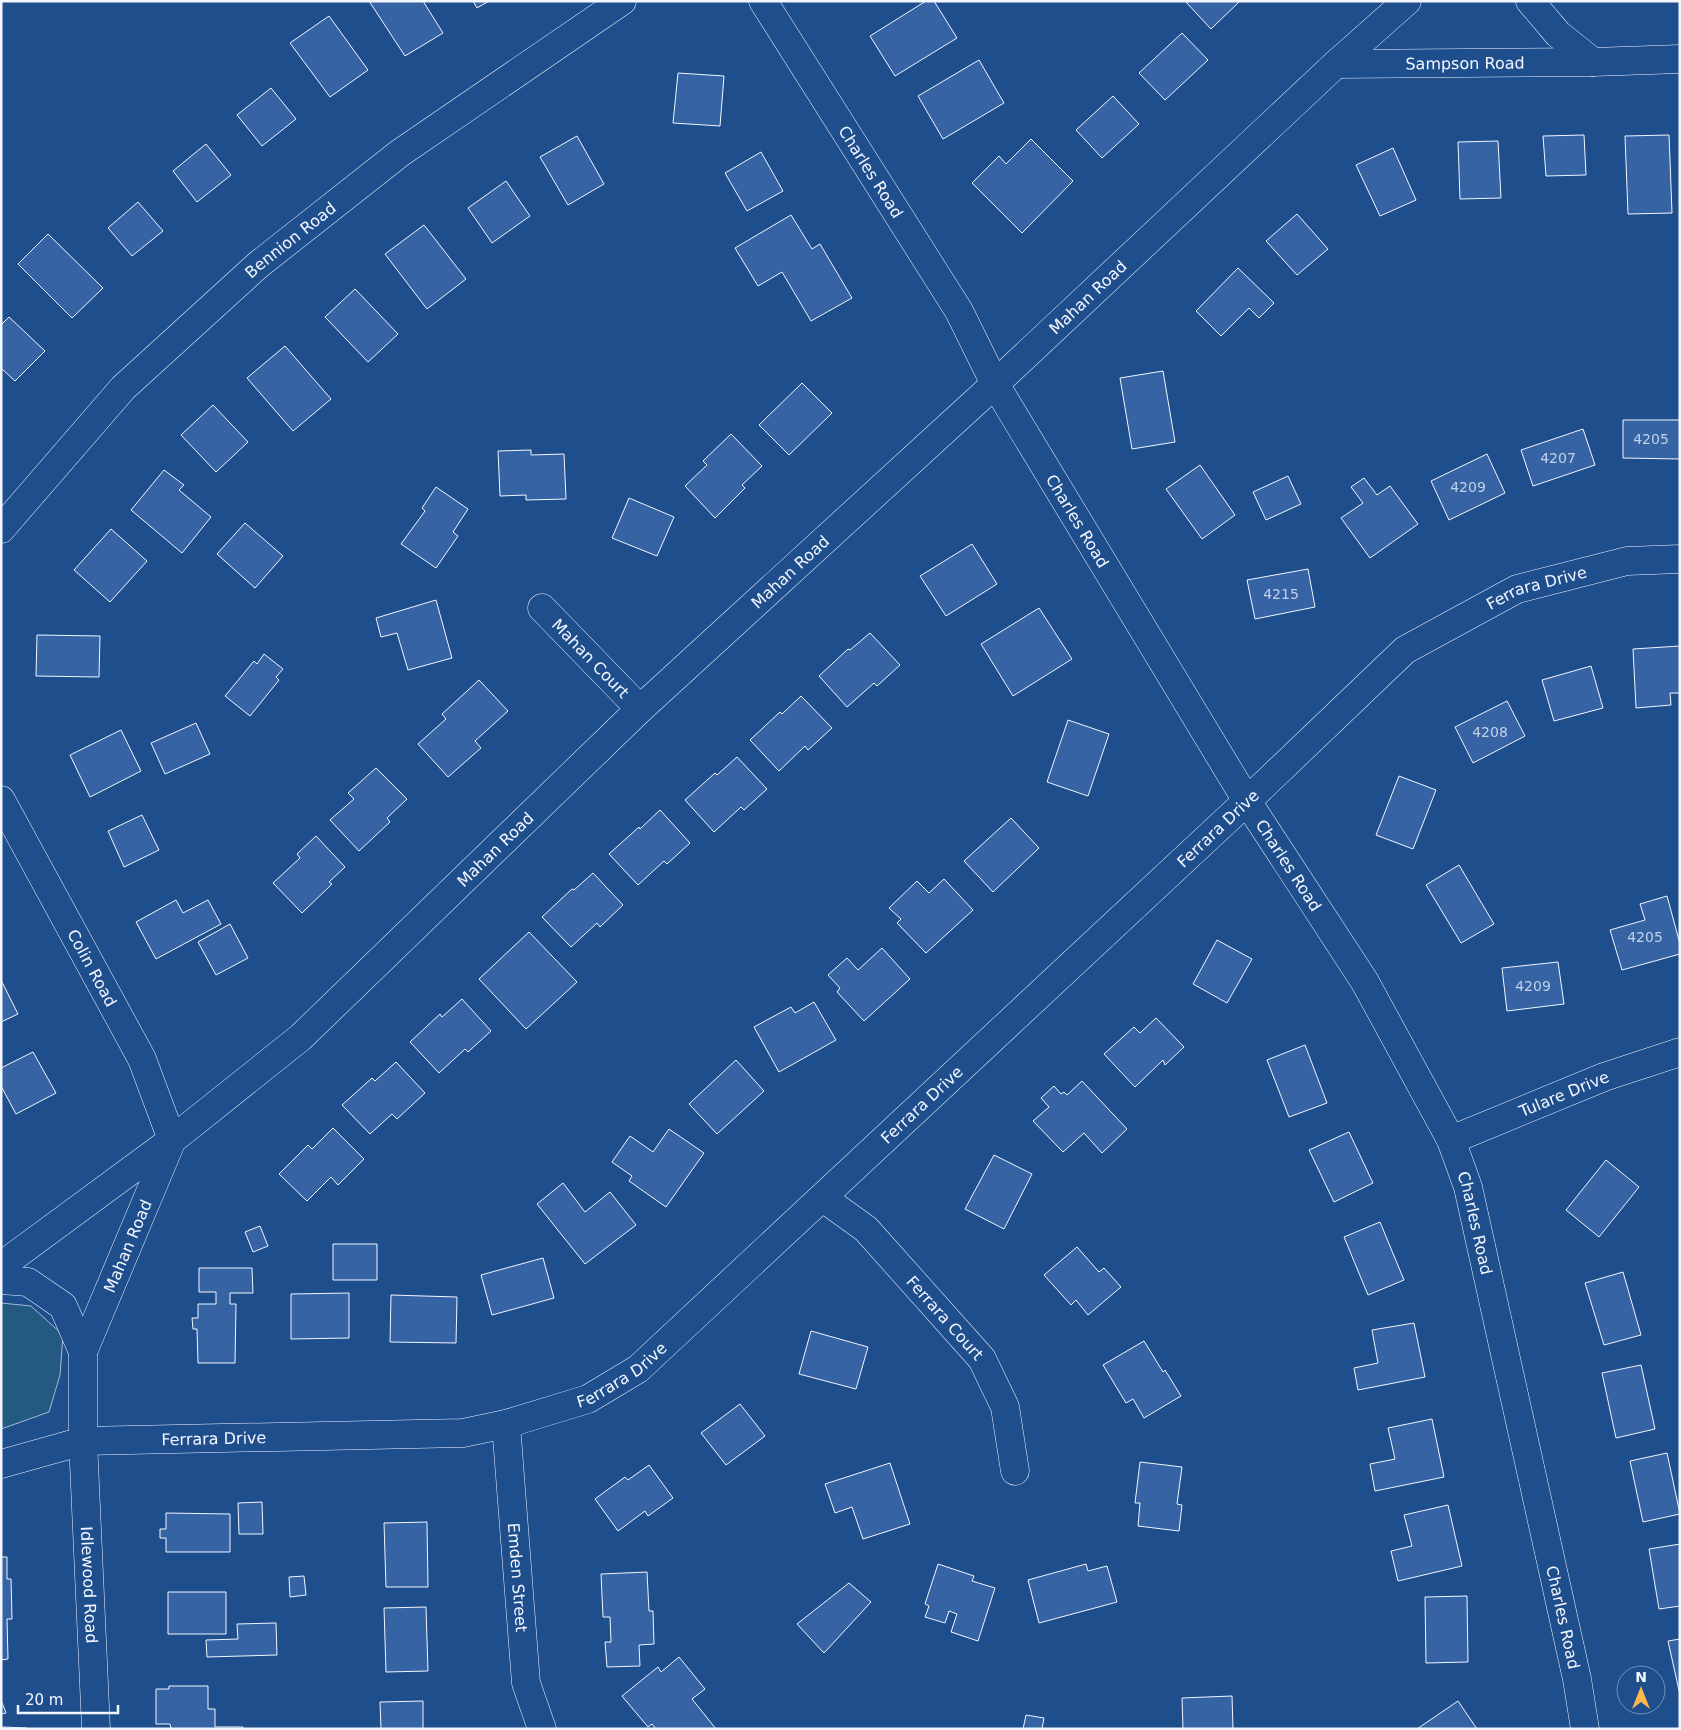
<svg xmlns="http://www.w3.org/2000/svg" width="1681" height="1730" font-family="'DejaVu Sans',sans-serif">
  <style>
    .green { fill: #245a82; stroke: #a8bbd7 }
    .building { fill: #3563a3; stroke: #f2f6ff }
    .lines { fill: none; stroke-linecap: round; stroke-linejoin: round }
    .street-casing { stroke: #f2f6ff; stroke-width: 29 }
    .secondary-casing { stroke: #f2f6ff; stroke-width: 29 }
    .street { stroke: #1f4e8c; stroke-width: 28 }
    .secondary { stroke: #1f4e8c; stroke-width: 28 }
    .labels { text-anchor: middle; stroke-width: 4; stroke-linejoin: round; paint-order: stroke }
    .number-label { font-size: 14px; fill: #c3d1e8 }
    .street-label { font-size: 16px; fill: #f2f6ff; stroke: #1f4e8c }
  </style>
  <rect width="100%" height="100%" fill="#1f4e8c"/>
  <!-- green -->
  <path class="green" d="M1 1303 31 1306 63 1335 60 1375 49 1412 1 1429Z"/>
  <!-- building -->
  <path class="building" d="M369 1H423L443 33 405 56Z
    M473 1H489L477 8Z
    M926 1H934L957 38 895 76 870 36Z
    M1185 1H1240L1211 29Z
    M329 16 368 70 330 97 290 43Z
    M1182 33 1208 60 1165 100 1139 73Z
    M979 60 1004 103 943 139 918 96Z
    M678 73 724 76 720 126 673 123Z
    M271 88 296 119 262 146 237 115Z
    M1113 96 1139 124 1102 158 1076 130Z
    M1584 135 1586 175 1546 176 1543 136Z
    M1669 135 1672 213 1628 214 1625 136Z
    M577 136 604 184 568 205 540 157Z
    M1031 139 1073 181 1022 233 972 183 999 156 1006 164Z
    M1498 141 1501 198 1460 199 1458 142Z
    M206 144 231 175 197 202 173 171Z
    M1393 148 1416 200 1380 216 1356 165Z
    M761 152 783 191 747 211 725 173Z
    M506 181 530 216 492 243 468 208Z
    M138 202 163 231 132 256 108 228Z
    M1297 214 1328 249 1297 275 1266 241Z
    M791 215 812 249 820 244 852 298 811 321 782 272 758 286 735 248Z
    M424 225 466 279 427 309 385 254Z
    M48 234 103 288 72 318 18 264Z
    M1238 268 1274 303 1259 318 1249 308 1221 336 1196 311Z
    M355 289 398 334 368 362 325 317Z
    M9 317 45 351 15 381 1 368V325Z
    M285 346 331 399 293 431 247 378Z
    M1163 371 1175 442 1132 449 1120 378Z
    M802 383 832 413 789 455 759 425Z
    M213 405 248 442 216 472 181 435Z
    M1623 420H1680V459L1623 458Z
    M1583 429 1595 465 1533 486 1521 450Z
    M731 434 762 466 742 485 745 488 715 518 685 486 707 465 703 461Z
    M531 450V455L564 454 566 499 526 500V495L500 496 498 451Z
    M1487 454 1505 493 1449 520 1431 481Z
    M1200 465 1235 515 1202 539 1166 489Z
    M164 470 184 485 179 490 211 517 182 553 131 510Z
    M1288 476 1301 504 1266 520 1253 492Z
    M1364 478 1377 495 1390 486 1418 524 1370 558 1341 518 1363 503 1351 487Z
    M436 487 468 509 453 532 458 536 436 568 401 544 425 511 422 508Z
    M629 498 674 517 657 556 612 538Z
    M245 523 283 556 255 588 217 554Z
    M111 529 147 561 110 602 74 570Z
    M972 544 997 584 946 616 920 576Z
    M1308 569 1315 607 1255 619 1247 580Z
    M436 600 452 658 408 670 397 633 381 637 376 618Z
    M1039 608 1072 659 1013 696 981 644Z
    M870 633 900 665 877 686 874 683 847 707 819 676 848 649 850 650Z
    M37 635 100 636 99 677 36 676Z
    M1680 646V693H1670L1671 705 1636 708 1633 649Z
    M264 654 283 669 276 677 279 680 250 716 225 696 254 661 257 664Z
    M1591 666 1603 708 1554 721 1542 680Z
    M479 680 508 711 475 741 481 748 448 777 418 744 446 719 442 714Z
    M801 696 832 728 808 750 805 746 779 771 750 740 780 712 782 714Z
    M1507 701 1525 736 1473 763 1455 727Z
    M1068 720 1109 734 1088 796 1047 782Z
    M196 723 210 754 165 774 151 743Z
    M121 730 141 771 90 797 70 755Z
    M737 757 767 789 744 810 741 807 714 832 685 800 715 773 717 775Z
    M376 768 407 799 387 818 390 822 359 851 330 820 354 799 348 793Z
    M1399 776 1436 790 1413 849 1376 835Z
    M660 810 690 843 667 864 664 861 638 885 609 854 639 827 640 829Z
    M142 815 159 850 124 867 108 831Z
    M1011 818 1039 848 993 892 964 861Z
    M316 836 345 867 329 882 332 884 302 913 273 883 300 858 297 854Z
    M1459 865 1494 924 1461 943 1426 885Z
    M593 873 623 905 600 927 597 923 571 947 542 917 572 889 574 890Z
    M944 879 973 910 926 953 897 923 901 919 889 908 917 881 929 893Z
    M1667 896 1680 944V954L1622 970 1610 930 1645 920 1640 904Z
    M176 900 183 913 208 900 221 924 156 959 136 922Z
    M230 924 248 958 216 975 198 942Z
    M529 932 577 982 526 1029 479 979Z
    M1217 940 1252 959 1227 1003 1193 984Z
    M882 948 910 979 864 1021 837 992 840 988 828 975 847 958 858 970Z
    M1558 962 1564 1004 1507 1011 1502 968Z
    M1 980 18 1014 1 1022Z
    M462 999 491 1031 468 1052 465 1049 439 1073 410 1042 440 1014 442 1017Z
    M814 1002 836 1040 779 1072 754 1027 791 1007 795 1013Z
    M1156 1018 1184 1047 1165 1065 1163 1060 1135 1087 1104 1054 1134 1027 1140 1033Z
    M1305 1045 1327 1103 1289 1117 1267 1060Z
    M33 1052 56 1093 16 1114 1 1086V1068Z
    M736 1060 764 1091 717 1134 689 1104Z
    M396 1062 425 1093 397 1119 392 1114 370 1134 342 1105 372 1078 375 1081Z
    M1082 1081 1127 1129 1102 1153 1084 1133 1063 1152 1033 1121 1049 1107 1041 1098 1054 1086 1061 1094 1064 1092 1067 1095Z
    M333 1128 364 1159 338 1185 331 1177 307 1201 279 1174 308 1145 312 1149Z
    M669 1129 704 1153 666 1207 629 1181 632 1176 612 1162 630 1136 653 1152Z
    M1349 1132 1373 1183 1334 1202 1309 1150Z
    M994 1155 1032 1174 1004 1229 965 1209Z
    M1606 1160 1639 1187 1599 1237 1566 1210Z
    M563 1183 585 1212 610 1192 636 1225 585 1264 537 1204Z
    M1380 1222 1404 1280 1368 1295 1344 1237Z
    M260 1226 268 1246 253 1252 245 1232Z
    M333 1244H377V1280H333Z
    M1077 1247 1099 1272 1104 1268 1121 1287 1088 1315 1076 1300 1071 1305 1044 1275Z
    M543 1258 554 1298 492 1315 481 1275Z
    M199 1268H252L253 1293H230V1304H236L235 1363H198L197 1329H193L192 1318H198V1304H216V1292H199Z
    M1623 1272 1641 1335 1604 1345 1585 1283Z
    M349 1293V1338L291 1339V1294Z
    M391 1295 457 1297 456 1343 390 1342Z
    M1414 1323 1425 1377 1358 1390 1354 1368 1378 1363 1372 1330Z
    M811 1331 868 1347 856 1389 799 1374Z
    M1144 1341 1163 1372 1165 1370 1181 1396 1144 1418 1133 1399 1126 1403 1103 1365Z
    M1641 1365 1655 1429 1616 1438 1602 1373Z
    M740 1404 765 1436 726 1465 701 1433Z
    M1432 1419 1444 1477 1375 1491 1370 1464 1395 1459 1388 1428Z
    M1667 1453 1680 1514 1643 1522 1630 1461Z
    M1140 1462 1182 1467 1177 1504 1182 1505 1179 1531 1138 1526 1140 1503H1135Z
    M890 1463 910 1524 863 1539 852 1507 835 1513 825 1484Z
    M649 1465 673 1498 648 1516 645 1511 618 1531 595 1499 625 1477 628 1480Z
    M262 1502 263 1534H239L238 1503Z
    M1448 1505 1462 1566 1398 1581 1391 1551 1412 1546 1404 1515Z
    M166 1513 230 1514V1552H166V1538H160V1529H166Z
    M427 1522 428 1587H386L384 1523Z
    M1680 1544V1606L1659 1609 1649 1549Z
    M1 1557H7V1579H11L12 1619H7L8 1659 1 1660Z
    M938 1564 974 1576 972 1581 995 1588 978 1641 951 1632 957 1614 949 1611 945 1623 925 1617 929 1606 925 1604Z
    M1086 1564 1088 1571 1107 1566 1117 1602 1039 1623 1028 1580Z
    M647 1572 649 1611H653L654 1644 639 1645 640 1666 607 1667 605 1642H611L610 1617H603L601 1574Z
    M304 1576 306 1595 290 1597 289 1577Z
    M849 1583 871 1602 824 1653 797 1624Z
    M168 1592H226V1634H168Z
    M1467 1596 1468 1662 1426 1663 1425 1597Z
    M426 1607 428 1671 386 1672 384 1608Z
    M276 1623 277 1655 207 1657 206 1640 238 1639 237 1624Z
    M1680 1639V1695L1668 1641Z
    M679 1657 705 1689 692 1699 716 1729H656L652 1724 648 1727 622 1696 658 1667 661 1672Z
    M169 1686H208V1709H215V1727H243V1729H174L171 1728 170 1724H156V1689H169Z
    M1232 1696 1233 1729H1183L1182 1698Z
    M1 1700 6 1713 1 1714Z
    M423 1701V1729H381L380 1702Z
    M1458 1701 1477 1729H1417Z
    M1026 1715 1044 1718 1042 1729H1023Z
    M2 1727 27 1728 26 1729H2Z"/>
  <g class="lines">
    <defs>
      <g id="street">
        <path id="s1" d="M763 1 959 311 995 384 1247 801 1365 982 1451 1140 1468 1187 1577 1679 1585 1729"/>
        <path d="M1530 1 1558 34 1593 62"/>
        <path id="s2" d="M1336 64 1593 62 1680 59"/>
        <path id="s3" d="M1 529 123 388 258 265 400 153 622 1"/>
        <path id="s4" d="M542 608 640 709"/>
        <path id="s5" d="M1 800 142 1059 172 1140 1 1266"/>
        <path id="s6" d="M1451 1140 1604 1077 1680 1052"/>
        <path id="s7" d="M823 1198 866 1229 982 1359 1005 1407 1015 1471"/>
        <path id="s8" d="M83 1352 172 1140 301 1037 640 709 995 384 1336 64 1407 1"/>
        <path id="s9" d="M506 1424 526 1683 542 1729"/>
        <path id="s10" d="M83 1441 96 1729"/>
      </g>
      <g id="secondary">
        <path d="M1 1280 28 1282 63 1306 83 1352V1441"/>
        <path id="s11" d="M1 1464 83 1441 463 1433 506 1424 588 1399 638 1369 1247 801 1405 650 1517 589 1627 561 1680 559"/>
      </g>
    </defs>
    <!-- street casing -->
    <use href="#street" class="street-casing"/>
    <!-- secondary casing -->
    <use href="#secondary" class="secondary-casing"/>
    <!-- street -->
    <use href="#street" class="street"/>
    <!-- secondary -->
    <use href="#secondary" class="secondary"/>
  </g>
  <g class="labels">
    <!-- number labels -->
    <g class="number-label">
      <text x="1651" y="444">4205</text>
      <text x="1558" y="463">4207</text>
      <text x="1468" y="492">4209</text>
      <text x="1281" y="599">4215</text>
      <text x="1490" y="737">4208</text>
      <text x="1645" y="942">4205</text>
      <text x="1533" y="991">4209</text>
    </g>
    <!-- street labels -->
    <g class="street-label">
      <text dy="6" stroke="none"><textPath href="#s2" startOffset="129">Sampson Road</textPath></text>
      <text dy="6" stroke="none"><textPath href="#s1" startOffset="202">Charles Road</textPath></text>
      <text dy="6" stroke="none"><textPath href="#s3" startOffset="410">Bennion Road</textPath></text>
      <text dy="6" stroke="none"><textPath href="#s8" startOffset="1475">Mahan Road</textPath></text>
      <text dy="6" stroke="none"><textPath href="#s1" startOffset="608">Charles Road</textPath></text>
      <text dy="6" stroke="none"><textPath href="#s8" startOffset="1070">Mahan Road</textPath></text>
      <text dy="6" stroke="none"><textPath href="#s11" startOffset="1851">Ferrara Drive</textPath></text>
      <text dy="6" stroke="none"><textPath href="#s4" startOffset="70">Mahan Court</textPath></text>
      <text dy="6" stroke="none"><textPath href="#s11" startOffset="1446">Ferrara Drive</textPath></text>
      <text dy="6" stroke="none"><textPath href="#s8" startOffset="665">Mahan Road</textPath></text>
      <text dy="6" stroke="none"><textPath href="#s1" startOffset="1012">Charles Road</textPath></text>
      <text dy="6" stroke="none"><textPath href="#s5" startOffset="191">Colin Road</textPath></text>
      <text dy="6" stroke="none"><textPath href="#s6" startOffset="122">Tulare Drive</textPath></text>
      <text dy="6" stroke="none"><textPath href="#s11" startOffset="1041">Ferrara Drive</textPath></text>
      <text dy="6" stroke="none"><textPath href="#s1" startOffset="1418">Charles Road</textPath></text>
      <text dy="6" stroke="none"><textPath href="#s8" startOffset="115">Mahan Road</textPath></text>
      <text dy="6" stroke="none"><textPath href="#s7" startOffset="172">Ferrara Court</textPath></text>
      <text dy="6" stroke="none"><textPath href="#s11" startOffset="636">Ferrara Drive</textPath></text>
      <text dy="6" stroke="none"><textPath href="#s11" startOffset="216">Ferrara Drive</textPath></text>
      <text dy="6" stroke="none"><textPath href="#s9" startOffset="154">Emden Street</textPath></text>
      <text dy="6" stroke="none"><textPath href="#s10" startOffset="144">Idlewood Road</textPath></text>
      <text dy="6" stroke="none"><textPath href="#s1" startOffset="1822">Charles Road</textPath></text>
    </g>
  </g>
  <!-- border -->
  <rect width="1681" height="1730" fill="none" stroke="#f2f6ff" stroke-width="5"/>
  <!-- north arrow -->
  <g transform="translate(1641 1690)"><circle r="24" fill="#1f4e8c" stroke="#7391ba"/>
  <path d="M0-4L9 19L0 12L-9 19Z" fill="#ffb74d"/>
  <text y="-8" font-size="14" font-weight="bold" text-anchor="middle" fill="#f2f6ff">N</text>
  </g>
  <!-- scale -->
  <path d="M18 1705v8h100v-8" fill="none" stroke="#f2f6ff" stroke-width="2.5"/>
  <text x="25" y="1705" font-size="15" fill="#f2f6ff" stroke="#1f4e8c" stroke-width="4" paint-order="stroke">20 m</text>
</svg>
